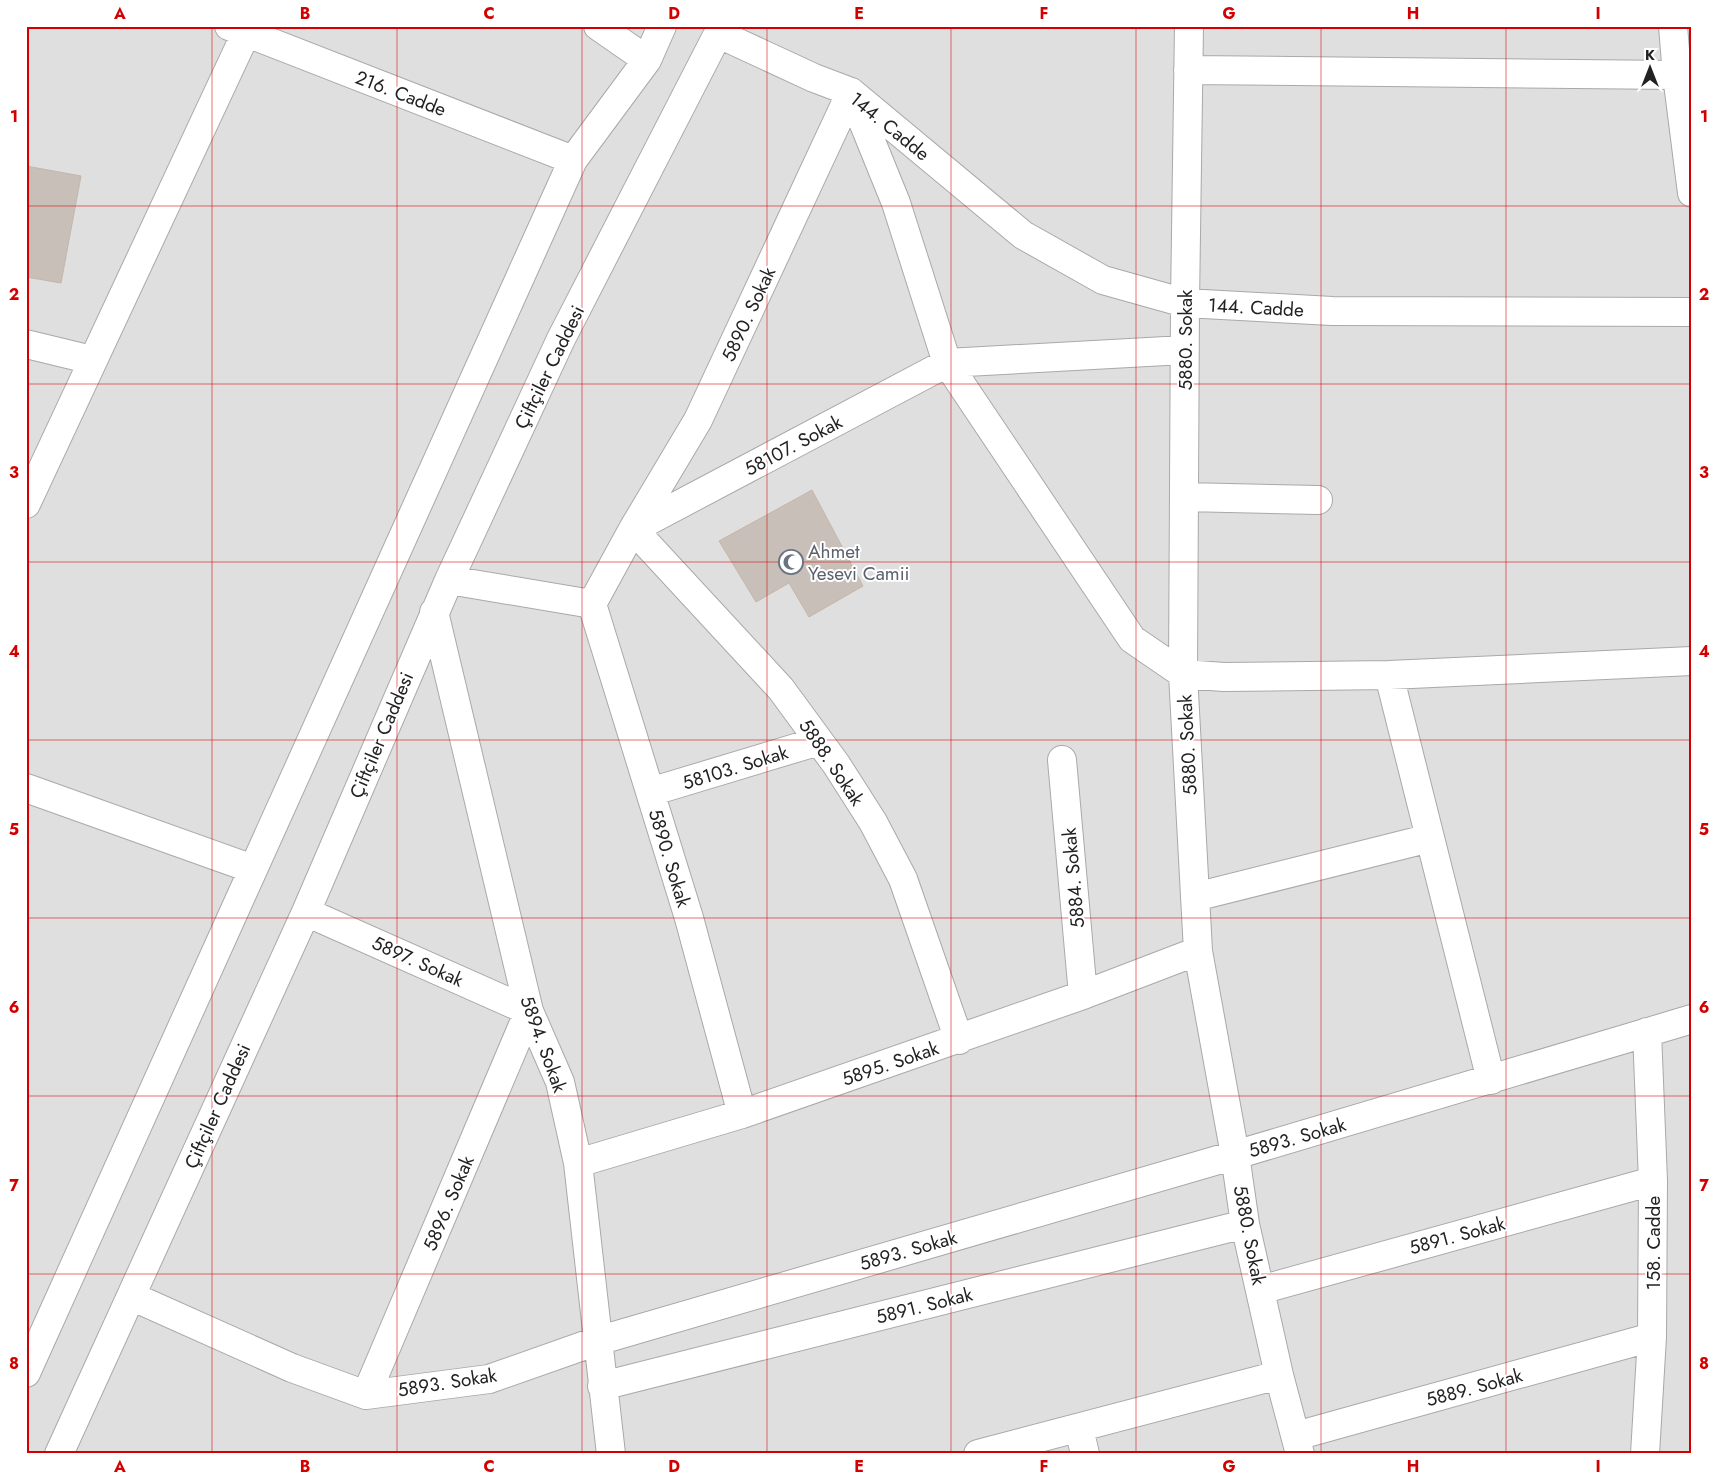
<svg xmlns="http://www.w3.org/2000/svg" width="1718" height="1480" font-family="Jost,sans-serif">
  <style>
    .residential { fill: #e0dfdf }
    .building { fill: #c7bfb8; stroke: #c4b6ab }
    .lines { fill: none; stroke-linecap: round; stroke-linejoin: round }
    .minor-casing { stroke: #a9a9a9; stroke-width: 30 }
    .minor { stroke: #fff; stroke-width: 28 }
    .grid { fill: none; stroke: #d40000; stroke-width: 1; stroke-opacity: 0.55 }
    .labels { text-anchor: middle; stroke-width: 4; stroke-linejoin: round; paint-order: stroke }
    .street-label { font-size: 19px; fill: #222; stroke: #fff }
    .worship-label { font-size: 19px; fill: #5b616d; stroke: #fff; text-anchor: start }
    .neatline { fill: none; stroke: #d40000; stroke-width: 2 }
    .grid-label { font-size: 16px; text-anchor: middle; font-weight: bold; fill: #d40000 }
  </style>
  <rect width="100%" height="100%" fill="#f2efe9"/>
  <!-- residential -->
  <path class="residential" d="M26 26H1692V1454H26Z"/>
  <!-- building -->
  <path class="building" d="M26 166 81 176 61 283 26 277Z
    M812 490 863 586 809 617 789 583 756 602 719 541Z"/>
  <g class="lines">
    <defs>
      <path id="minor" d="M229 26 573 160
        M598 26 647 60
        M1189 26 1185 303 1183 674 1198 951 1235 1155 1245 1224 1279 1375 1300 1454
        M1673 26 1677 75 1692 193
        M719 34 814 78 851 92 1023 235 1103 280 1185 303 1332 311 1692 312
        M1188 70 1677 75
        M851 92 896 203 947 363 1132 639 1183 674 1224 677 1389 675 1692 661
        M26 344 92 360
        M1184 497 1318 500
        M26 504 246 33
        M633 529 781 689 836 764 873 822 903 879 959 1040
        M633 529 947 363 1184 350
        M449 580 592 604
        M592 604 633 529 698 420 851 92
        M592 604 689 918 742 1114
        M434 612 529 1011 560 1082 578 1163 611 1454
        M1389 675 1491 1080
        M1062 760 1083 995
        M26 788 253 869
        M650 792 819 741
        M1195 897 1430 838
        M306 912 529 1011 366 1395
        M578 1163 742 1114 1083 995 1198 951
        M1260 1290 1653 1181
        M131 1296 292 1368 366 1395 489 1379 597 1341 1235 1155 1692 1019
        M26 1373 573 160 647 60 662 26
        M602 1386 1245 1224
        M1079 1428 1085 1454
        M1296 1436 1652 1337
        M59 1454 306 912 449 580 561 339 722 26
        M978 1454 1279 1375
        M1645 1454 1652 1337 1653 1181 1647 1032"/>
    </defs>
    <!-- minor casing -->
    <use href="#minor" class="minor-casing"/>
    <!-- minor -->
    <use href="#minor" class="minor"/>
  </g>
  <!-- grid -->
  <path class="grid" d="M212 26V1454M397 26V1454M582 26V1454M767 26V1454M951 26V1454M1136 26V1454M1321 26V1454M1506 26V1454M26 206H1692M26 384H1692M26 562H1692M26 740H1692M26 918H1692M26 1096H1692M26 1274H1692"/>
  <!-- icons -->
  <defs>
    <symbol id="mosque-ring" viewBox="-11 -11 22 22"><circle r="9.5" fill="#fff" stroke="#6b7280" stroke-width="1.5"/><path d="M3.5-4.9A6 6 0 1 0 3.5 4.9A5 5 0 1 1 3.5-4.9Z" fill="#6b7280"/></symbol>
  </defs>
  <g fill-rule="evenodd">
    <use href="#mosque-ring" x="777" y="548" width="28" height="28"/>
  </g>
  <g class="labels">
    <!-- street labels -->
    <g class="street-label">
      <text transform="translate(401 93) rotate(21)" y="7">216. Cadde</text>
      <text transform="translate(890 126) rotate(39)" y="7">144. Cadde</text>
      <text transform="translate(1256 307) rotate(3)" y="7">144. Cadde</text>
      <text transform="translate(748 314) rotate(-65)" y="7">5890. Sokak</text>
      <text transform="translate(1185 340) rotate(-90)" y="7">5880. Sokak</text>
      <text transform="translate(549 367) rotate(-64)" y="7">Çiftçiler Caddesi</text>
      <text transform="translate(793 445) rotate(-28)" y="7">58107. Sokak</text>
      <text transform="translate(381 735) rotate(-67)" y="7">Çiftçiler Caddesi</text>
      <text transform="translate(1187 745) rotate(-93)" y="7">5880. Sokak</text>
      <text transform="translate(832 762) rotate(56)" y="7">5888. Sokak</text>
      <text transform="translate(735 767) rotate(-17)" y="7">58103. Sokak</text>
      <text transform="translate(670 858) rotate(73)" y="7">5890. Sokak</text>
      <text transform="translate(1073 878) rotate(-95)" y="7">5884. Sokak</text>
      <text transform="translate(418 961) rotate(24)" y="7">5897. Sokak</text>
      <text transform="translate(544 1044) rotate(70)" y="7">5894. Sokak</text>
      <text transform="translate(890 1063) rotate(-19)" y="7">5895. Sokak</text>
      <text transform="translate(217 1106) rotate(-66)" y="7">Çiftçiler Caddesi</text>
      <text transform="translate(1297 1137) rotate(-16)" y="7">5893. Sokak</text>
      <text transform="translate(448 1203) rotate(-67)" y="7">5896. Sokak</text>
      <text transform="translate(1250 1235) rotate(79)" y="7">5880. Sokak</text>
      <text transform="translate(1457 1235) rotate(-15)" y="7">5891. Sokak</text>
      <text transform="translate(1653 1243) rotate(-90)" y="7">158. Cadde</text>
      <text transform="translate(908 1250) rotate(-16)" y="7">5893. Sokak</text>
      <text transform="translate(924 1305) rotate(-14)" y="7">5891. Sokak</text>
      <text transform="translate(447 1382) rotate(-9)" y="7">5893. Sokak</text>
      <text transform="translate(1474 1387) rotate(-15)" y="7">5889. Sokak</text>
    </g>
    <!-- worship labels -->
    <g class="worship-label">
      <text x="808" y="558">Ahmet<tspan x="808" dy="22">Yesevi Camii</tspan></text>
    </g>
  </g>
  <!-- border -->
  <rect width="1718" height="1480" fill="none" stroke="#ffffff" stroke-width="55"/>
  <!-- north arrow -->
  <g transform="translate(1650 68)" stroke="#ffffff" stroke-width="4" paint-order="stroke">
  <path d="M0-4L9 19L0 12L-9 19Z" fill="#222222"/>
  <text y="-8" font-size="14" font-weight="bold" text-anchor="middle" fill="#222222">K</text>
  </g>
  <rect x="28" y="28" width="1662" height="1424" class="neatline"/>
  <g class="grid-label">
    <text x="120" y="19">A</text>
    <text x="305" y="19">B</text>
    <text x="489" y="19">C</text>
    <text x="674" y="19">D</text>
    <text x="859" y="19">E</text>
    <text x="1044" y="19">F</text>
    <text x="1229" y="19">G</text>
    <text x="1413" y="19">H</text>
    <text x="1598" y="19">I</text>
    <text x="14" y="122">1</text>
    <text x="1704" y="122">1</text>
    <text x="14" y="300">2</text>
    <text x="1704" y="300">2</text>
    <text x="14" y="478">3</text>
    <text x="1704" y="478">3</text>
    <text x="14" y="657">4</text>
    <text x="1704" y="657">4</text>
    <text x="14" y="835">5</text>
    <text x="1704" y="835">5</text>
    <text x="14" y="1013">6</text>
    <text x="1704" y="1013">6</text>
    <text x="14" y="1191">7</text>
    <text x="1704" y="1191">7</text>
    <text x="14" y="1369">8</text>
    <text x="1704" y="1369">8</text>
    <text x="120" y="1472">A</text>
    <text x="305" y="1472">B</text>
    <text x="489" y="1472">C</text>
    <text x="674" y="1472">D</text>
    <text x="859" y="1472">E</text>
    <text x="1044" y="1472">F</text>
    <text x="1229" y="1472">G</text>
    <text x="1413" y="1472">H</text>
    <text x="1598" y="1472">I</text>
  </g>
</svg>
